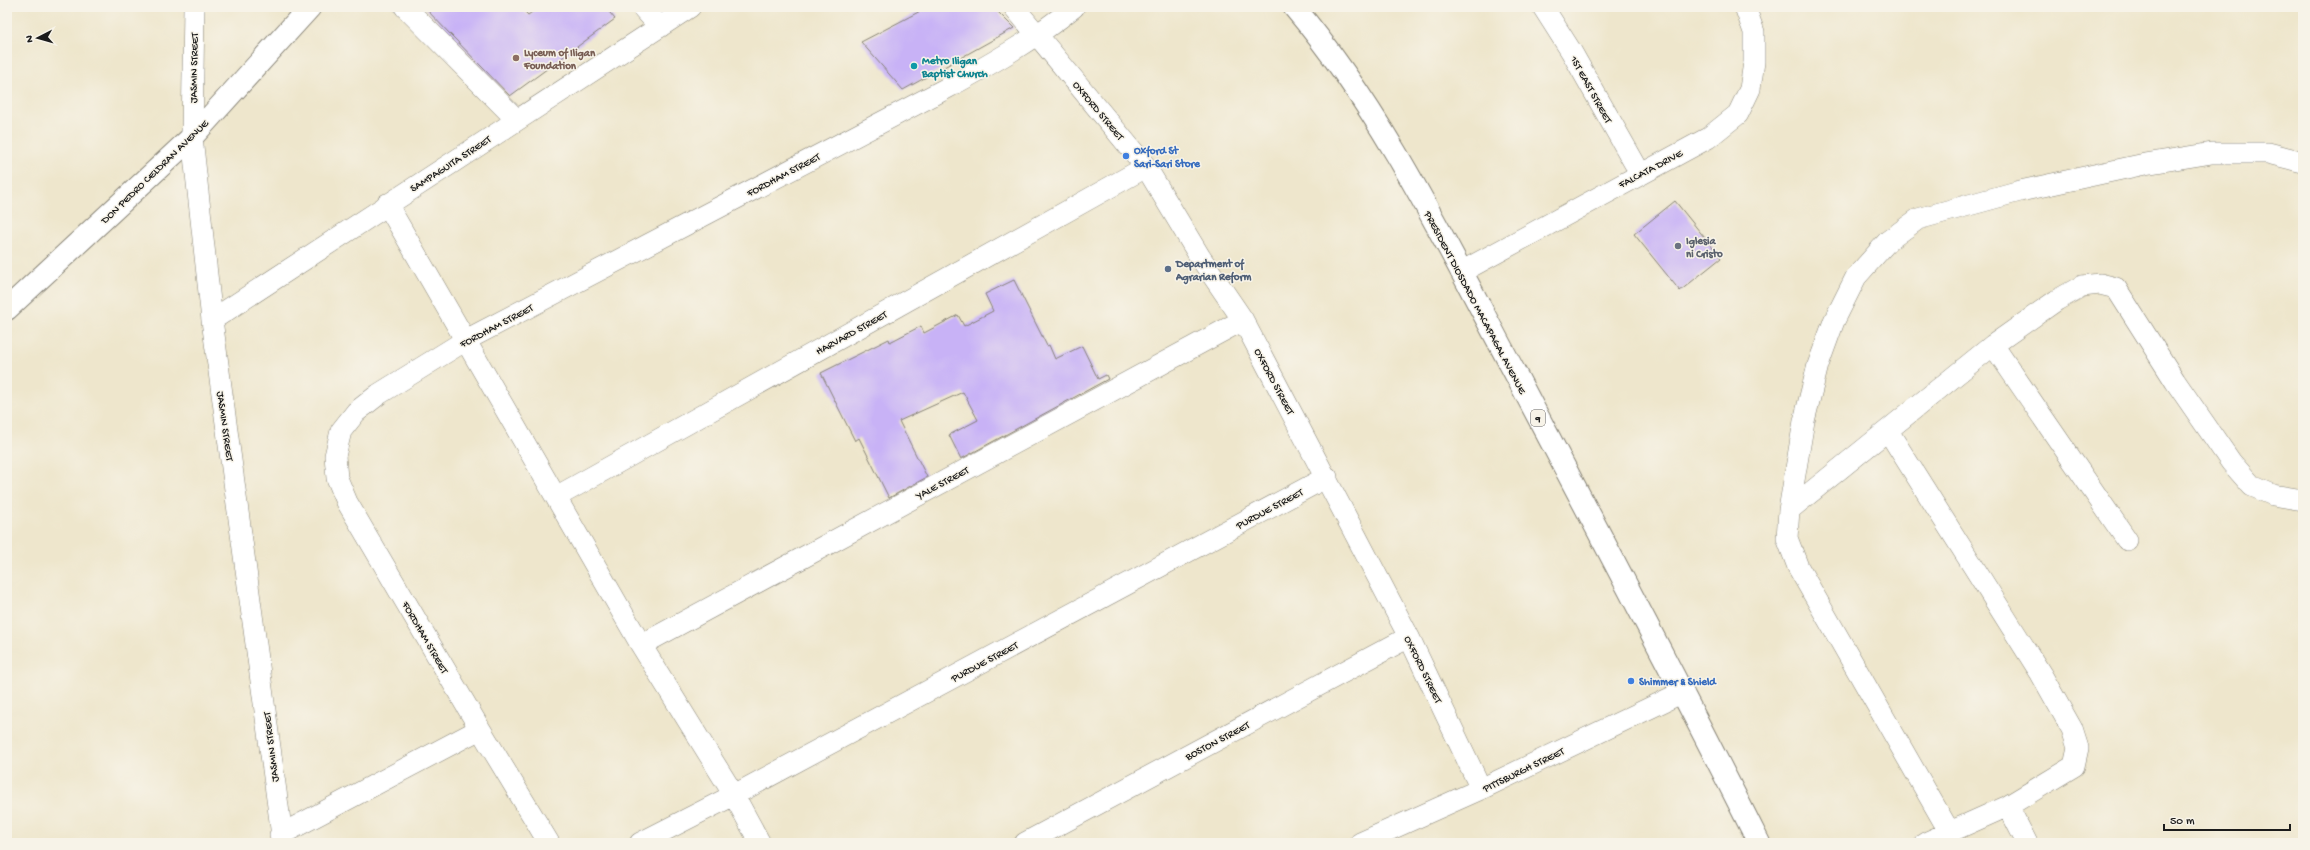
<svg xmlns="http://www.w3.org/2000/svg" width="2310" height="850" font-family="'Gochi Hand',sans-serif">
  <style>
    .building { fill: #c8b2f6 }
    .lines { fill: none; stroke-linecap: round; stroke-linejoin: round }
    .minor-casing { stroke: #858174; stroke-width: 22 }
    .major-casing { stroke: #858174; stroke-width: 24 }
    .highway-casing { stroke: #858174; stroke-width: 24 }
    .minor { stroke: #fff; stroke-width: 21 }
    .major { stroke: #fff; stroke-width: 22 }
    .highway { stroke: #fff; stroke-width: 22 }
    .education-dot { fill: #8d6e63; stroke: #f7f3e8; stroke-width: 1.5 }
    .culture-dot { fill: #0f9aa8; stroke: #f7f3e8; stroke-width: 1.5 }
    .shop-dot { fill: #3f7fe0; stroke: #f7f3e8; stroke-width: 1.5 }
    .worship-dot { fill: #6b7280; stroke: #f7f3e8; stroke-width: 1.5 }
    .service-dot { fill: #5c6f8a; stroke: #f7f3e8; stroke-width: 1.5 }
    .labels { text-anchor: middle; stroke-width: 3; stroke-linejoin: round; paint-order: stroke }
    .shield { fill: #f7f3e8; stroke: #5e5c59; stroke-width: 1 }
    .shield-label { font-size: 10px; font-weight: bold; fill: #1c1c1c }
    .education-label { font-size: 11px; font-weight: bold; fill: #785e54; stroke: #f7f3e8; text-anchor: start }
    .culture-label { font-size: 11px; font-weight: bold; fill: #0d838f; stroke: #f7f3e8; text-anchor: start }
    .street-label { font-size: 11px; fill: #1c1c1c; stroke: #f7f3e8 }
    .shop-label { font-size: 11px; font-weight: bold; fill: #366cbe; stroke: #f7f3e8; text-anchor: start }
    .worship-label { font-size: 11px; font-weight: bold; fill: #5b616d; stroke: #f7f3e8; text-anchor: start }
    .service-label { font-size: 11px; font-weight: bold; fill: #4e5e75; stroke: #f7f3e8; text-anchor: start }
  </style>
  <rect width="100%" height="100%" fill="#f7f3e8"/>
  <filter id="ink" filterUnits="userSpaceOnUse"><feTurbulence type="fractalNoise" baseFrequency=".025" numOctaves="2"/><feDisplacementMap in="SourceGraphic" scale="8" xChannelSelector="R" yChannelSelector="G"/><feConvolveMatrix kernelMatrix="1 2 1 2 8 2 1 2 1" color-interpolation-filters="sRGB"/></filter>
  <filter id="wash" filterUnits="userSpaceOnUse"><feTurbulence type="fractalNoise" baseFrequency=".012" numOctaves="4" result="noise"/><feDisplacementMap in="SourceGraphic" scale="16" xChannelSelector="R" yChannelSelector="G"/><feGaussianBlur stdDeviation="0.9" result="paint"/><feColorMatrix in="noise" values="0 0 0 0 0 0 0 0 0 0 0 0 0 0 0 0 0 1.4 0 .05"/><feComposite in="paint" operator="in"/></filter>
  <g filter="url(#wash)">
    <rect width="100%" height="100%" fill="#eee6cc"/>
    <g id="blocks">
      <!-- building -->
      <path class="building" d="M424 7H520L528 15 539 7H605L615 19 510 96Z
        M928 7H993L1014 28 903 90 861 42Z
        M1675 201 1721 258 1680 291 1634 234Z
        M1014 280 1047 346 1049 345 1055 359 1082 346 1098 379 1106 375 1108 379 961 459 949 435 978 420 963 392 899 421 927 477 889 498 859 438 855 441 821 373 889 339 890 342 921 326 924 333 958 315 964 326 993 311 985 294Z"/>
    </g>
  </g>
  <g filter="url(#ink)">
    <use href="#blocks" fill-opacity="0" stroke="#858174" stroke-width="1"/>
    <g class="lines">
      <defs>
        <path id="minor" d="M194 7 192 137 212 320 283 843
          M405 7 517 120
          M642 7 660 27
          M1014 7 1146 167 1200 257 1243 320 1409 637 1481 789
          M1543 7 1571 51 1640 173
          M387 204 641 645 734 795 760 843
          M1461 272 1708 138 1738 114 1750 89 1754 62V32L1745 7
          M212 320 690 7
          M1993 345 2127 540
          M1888 431 2041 674 2072 729 2078 748 2074 766 2008 806 1925 843
          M556 497 1146 167
          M1789 510 1993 345 2057 300 2082 286 2100 284 2116 288 2175 381 2231 462 2252 486 2273 495 2303 500
          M641 645 1243 320
          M2008 806 2027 843
          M1949 831 1798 567 1787 538 1789 510 1804 421 1818 365 1834 321 1856 277 1888 241 1918 219 2020 191 2145 164 2212 153H2268L2303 162
          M280 835 480 729
          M549 843 480 729 347 502 337 478 335 456 341 431 356 412 379 394 466 340 947 88C991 64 1035 39 1074 7
          M640 843 734 795 1327 477
          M1025 843 1409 637
          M1360 843 1481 789 1683 692"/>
        <path id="major" d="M7 309 192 137 310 7"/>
        <path id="highway" d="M1294 7C1386 116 1448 248 1515 373 1597 529 1680 685 1759 843"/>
      </defs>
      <!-- minor casing -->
      <use href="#minor" class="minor-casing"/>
      <!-- major casing -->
      <use href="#major" class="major-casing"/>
      <!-- highway casing -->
      <use href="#highway" class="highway-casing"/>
      <!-- minor -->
      <use href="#minor" class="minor"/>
      <!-- major -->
      <use href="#major" class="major"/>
      <!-- highway -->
      <use href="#highway" class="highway"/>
    </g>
  </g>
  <!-- markers -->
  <circle class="education-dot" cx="516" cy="58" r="4"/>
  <circle class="culture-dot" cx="914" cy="66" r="4"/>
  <g class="shop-dot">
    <circle cx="1126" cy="156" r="4"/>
    <circle cx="1631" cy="681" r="4"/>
  </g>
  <circle class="worship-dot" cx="1678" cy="246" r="4"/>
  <circle class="service-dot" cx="1168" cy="269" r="4"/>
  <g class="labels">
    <!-- shield labels -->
    <rect class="shield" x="1531" y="410" width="14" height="16" rx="3"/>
    <g class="shield-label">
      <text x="1538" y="422">9</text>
    </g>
    <!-- education labels -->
    <g class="education-label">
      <text x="524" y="56">Lyceum of Iligan<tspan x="524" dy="13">Foundation</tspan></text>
    </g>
    <!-- culture labels -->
    <g class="culture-label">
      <text x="922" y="64">Metro Iligan<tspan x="922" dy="13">Baptist Church</tspan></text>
    </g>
    <!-- street labels -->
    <g class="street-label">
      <text transform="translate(193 68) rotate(-89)" y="4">JASMIN STREET</text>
      <text transform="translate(1592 89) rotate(61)" y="4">1ST EAST STREET</text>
      <text transform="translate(1099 110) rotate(50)" y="4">OXFORD STREET</text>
      <text transform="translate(450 163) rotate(-33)" y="4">SAMPAGUITA STREET</text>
      <text transform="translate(1650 168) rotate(-28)" y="4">FALCATA DRIVE</text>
      <text transform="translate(154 171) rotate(-44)" y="4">DON PEDRO CELDRAN AVENUE</text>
      <text transform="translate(783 174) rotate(-28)" y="4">FORDHAM STREET</text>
      <text transform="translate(1476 302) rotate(62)" y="4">PRESIDENT DIOSDADO MACAPAGAL AVENUE</text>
      <text transform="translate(496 325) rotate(-28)" y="4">FORDHAM STREET</text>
      <text transform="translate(851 332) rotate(-29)" y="4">HARVARD STREET</text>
      <text transform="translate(1275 381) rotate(62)" y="4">OXFORD STREET</text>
      <text transform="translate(226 426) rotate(82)" y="4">JASMIN STREET</text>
      <text transform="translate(942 482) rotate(-28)" y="4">YALE STREET</text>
      <text transform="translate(1269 508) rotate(-28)" y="4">PURDUE STREET</text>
      <text transform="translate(426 637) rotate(60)" y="4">FORDHAM STREET</text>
      <text transform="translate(984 661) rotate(-28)" y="4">PURDUE STREET</text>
      <text transform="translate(1424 669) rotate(64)" y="4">OXFORD STREET</text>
      <text transform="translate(1217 740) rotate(-28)" y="4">BOSTON STREET</text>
      <text transform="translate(270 747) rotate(-97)" y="4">JASMIN STREET</text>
      <text transform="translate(1523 769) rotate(-26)" y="4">PITTSBURGH STREET</text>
    </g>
    <!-- shop labels -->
    <g class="shop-label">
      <text x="1134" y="154">Oxford St<tspan x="1134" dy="13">Sari-Sari Store</tspan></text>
      <text x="1639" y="685">Shimmer &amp; Shield</text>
    </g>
    <!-- worship labels -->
    <g class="worship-label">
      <text x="1686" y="244">Iglesia<tspan x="1686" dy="13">ni Cristo</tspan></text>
    </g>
    <!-- service labels -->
    <g class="service-label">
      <text x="1176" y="267">Department of<tspan x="1176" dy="13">Agrarian Reform</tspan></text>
    </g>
  </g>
  <!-- margin -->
  <rect width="2310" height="850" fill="none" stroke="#f7f3e8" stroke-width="24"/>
  <!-- north arrow -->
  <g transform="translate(38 38) rotate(264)" stroke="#f7f3e8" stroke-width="3" paint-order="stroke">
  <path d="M0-3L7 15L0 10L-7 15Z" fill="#1c1c1c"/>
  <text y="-6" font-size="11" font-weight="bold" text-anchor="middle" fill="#1c1c1c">N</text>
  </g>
  <!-- scale -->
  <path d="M2164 824v6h126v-6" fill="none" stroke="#1c1c1c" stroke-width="2"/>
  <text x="2170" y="824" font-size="12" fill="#1c1c1c" stroke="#f7f3e8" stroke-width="3" paint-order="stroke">50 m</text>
</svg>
